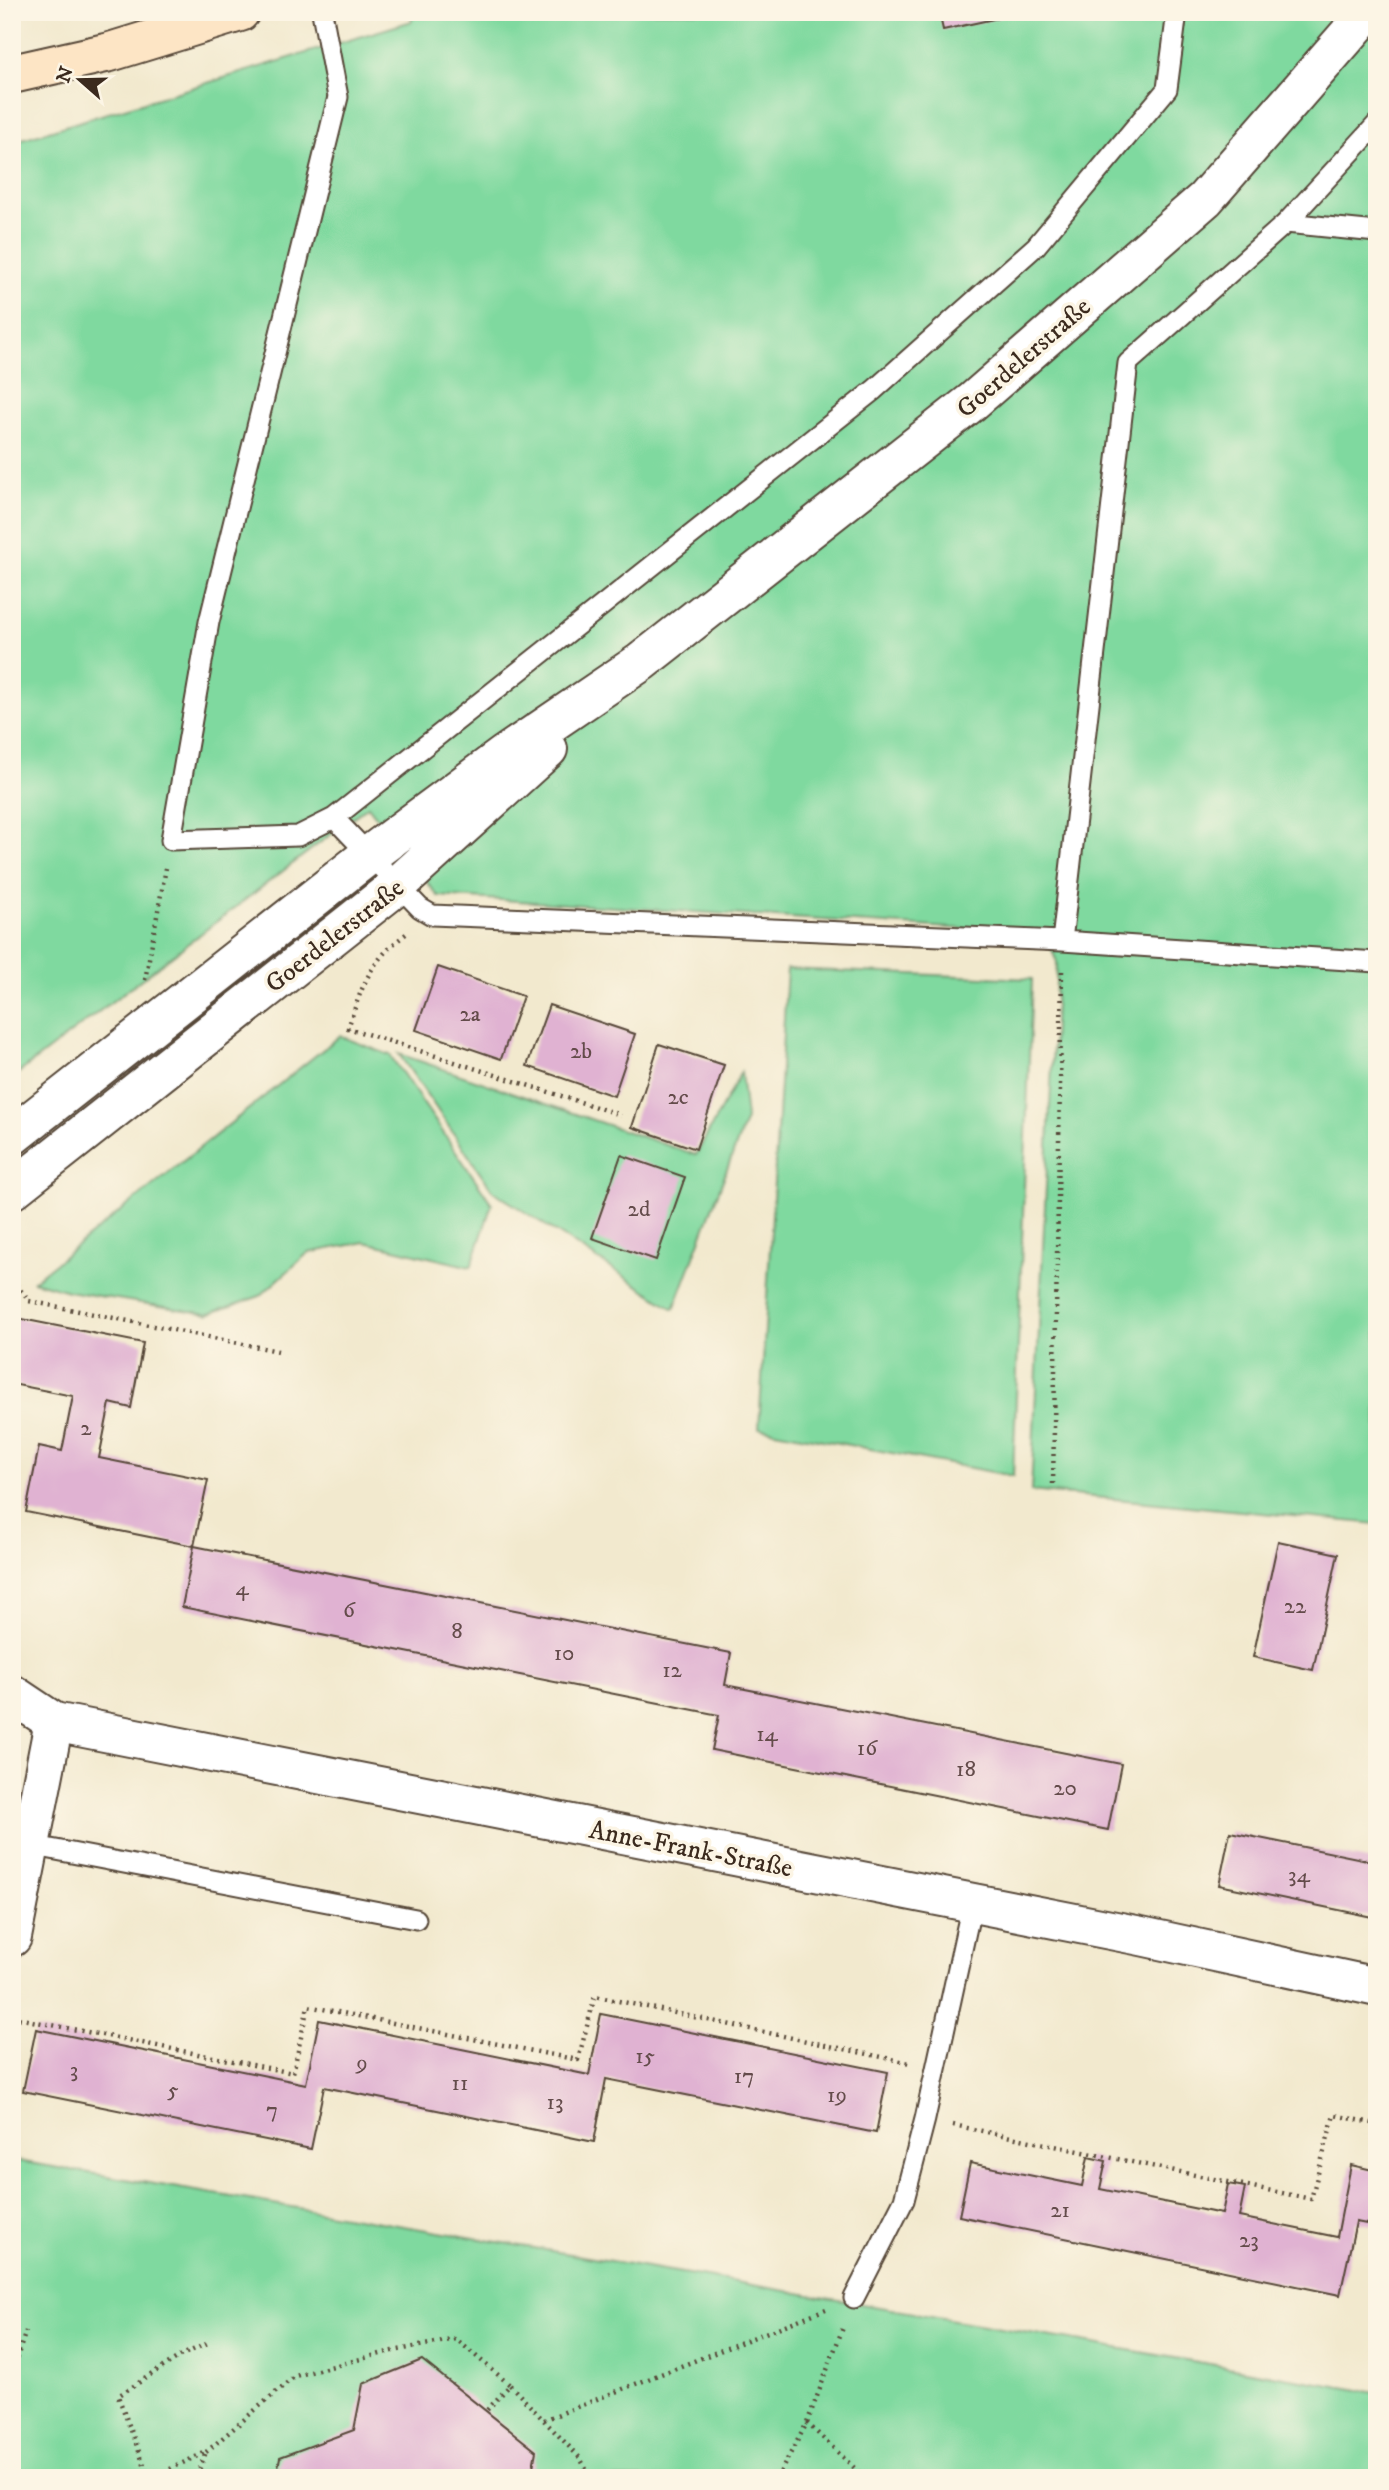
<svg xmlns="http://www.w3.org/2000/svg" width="1389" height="2490" font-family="'IM FELL DW Pica',serif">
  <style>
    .green { fill: #7fd99f; stroke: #5d825e; stroke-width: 2 }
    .building { fill: #e0b2d2 }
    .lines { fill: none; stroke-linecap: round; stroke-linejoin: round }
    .service-casing { stroke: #564738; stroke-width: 23 }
    .minor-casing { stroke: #564738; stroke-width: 42 }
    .secondary-casing { stroke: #564738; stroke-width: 42 }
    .path { stroke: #564738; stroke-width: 4.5; stroke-dasharray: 2 5; stroke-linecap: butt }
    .service { stroke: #fff; stroke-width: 19 }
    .minor { stroke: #fff; stroke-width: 38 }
    .secondary { stroke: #fde5c5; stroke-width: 38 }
    .labels { text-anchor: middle; stroke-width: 7; stroke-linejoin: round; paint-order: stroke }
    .number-label { font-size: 23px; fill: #644c4b }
    .street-label { font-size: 26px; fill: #3b2a1e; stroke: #fcf5e5 }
  </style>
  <rect width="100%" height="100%" fill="#fcf5e5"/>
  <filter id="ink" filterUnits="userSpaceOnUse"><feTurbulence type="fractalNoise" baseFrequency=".0143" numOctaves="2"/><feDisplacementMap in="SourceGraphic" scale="14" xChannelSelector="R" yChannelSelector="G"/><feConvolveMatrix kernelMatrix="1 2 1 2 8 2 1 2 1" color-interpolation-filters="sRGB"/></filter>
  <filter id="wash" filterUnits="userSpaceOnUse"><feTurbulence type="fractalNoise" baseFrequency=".00686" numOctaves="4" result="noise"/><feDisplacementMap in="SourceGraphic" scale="28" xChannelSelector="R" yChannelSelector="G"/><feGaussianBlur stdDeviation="1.57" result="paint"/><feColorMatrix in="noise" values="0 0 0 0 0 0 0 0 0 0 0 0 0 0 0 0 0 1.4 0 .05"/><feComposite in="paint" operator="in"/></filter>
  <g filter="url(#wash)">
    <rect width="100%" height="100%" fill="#f2e9ce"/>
    <!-- green -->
    <path class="green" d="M411 12H1377V1524L1031 1491 1057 963 1046 934 438 896 368 806 12 1078V142L412 21Z
      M787 969 1032 979 1013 1476 759 1428Z
      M340 1036 390 1055 492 1204 471 1267 365 1242 308 1253 260 1296 208 1314 68 1291 33 1281Z
      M399 1054 696 1155 741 1072 746 1119 674 1309 493 1191Z
      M12 2160 706 2277 1377 2393V2478H12Z"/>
    <g id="blocks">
      <!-- building -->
      <path class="building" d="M939 12H1002L1003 17 943 30Z
        M438 967 523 996 501 1059 416 1030Z
        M549 1005 635 1034 614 1096 527 1066Z
        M659 1044 724 1065 696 1149 632 1127Z
        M621 1155 685 1177 656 1260 592 1238Z
        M12 1317 143 1343 131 1408 110 1403 99 1458 208 1480 194 1546 26 1512 39 1446 62 1451 73 1396 12 1384Z
        M1278 1541 1338 1554 1313 1670 1253 1657Z
        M194 1546 731 1653 725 1685 1121 1764 1108 1830 712 1750 719 1715 182 1607Z
        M1230 1832 1377 1862V1918L1219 1885Z
        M601 2014 888 2072 876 2133 606 2079 594 2142 324 2087 311 2149 23 2091 36 2029 306 2084 319 2020 589 2075Z
        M1088 2157 1106 2161 1100 2189 1222 2214 1228 2184 1245 2187 1239 2217 1337 2237 1351 2165 1377 2171V2226L1356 2222 1340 2295 959 2216 970 2163 1082 2186Z
        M422 2360 536 2451 531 2478H276L280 2457 354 2430 363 2384Z"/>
    </g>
  </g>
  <g filter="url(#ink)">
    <use href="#blocks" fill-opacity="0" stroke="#564738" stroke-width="2"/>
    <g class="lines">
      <defs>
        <path id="service" d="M322 12 338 97 209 622 171 840 298 836 334 818 874 390 1036 246 1167 89 1177 12
          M1286 223 1377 232
          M334 818 420 908 432 915 1062 941 1377 962
          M1062 941 1128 363 1286 223 1377 124
          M30 1845 416 1919
          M854 2298 904 2200 925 2119 972 1904"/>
        <path id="minor" d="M12 1136 369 855 504 755 641 662 972 402 1205 199 1368 12
          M12 1190 398 885 548 749
          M12 1694 54 1722 1141 1936 1377 1987
          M12 1937 54 1722"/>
        <path id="secondary" d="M12 74 110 52 240 12"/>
      </defs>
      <!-- service casing -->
      <use href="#service" class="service-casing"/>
      <!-- minor casing -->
      <use href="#minor" class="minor-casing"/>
      <!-- secondary casing -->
      <use href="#secondary" class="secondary-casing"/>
      <!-- path -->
      <path class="path" d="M406 934C369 961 362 987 348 1028L621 1115
        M145 980 166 868
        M12 1279 29 1301 278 1351
        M1053 1484 1062 971
        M12 2017 293 2073 308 2006 578 2060 595 1996 910 2063
        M953 2125 1311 2199 1334 2115 1377 2124
        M12 2372 26 2331
        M510 2385 580 2458 591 2478
        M544 2420 826 2309
        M807 2423 865 2478
        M206 2452 295 2376 388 2352 456 2339 510 2385 486 2411
        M149 2478 118 2396 180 2356 210 2342
        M151 2478 206 2452 196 2478
        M777 2478 807 2423 844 2325"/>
      <!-- service -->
      <use href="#service" class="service"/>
      <!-- minor -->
      <use href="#minor" class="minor"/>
      <!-- secondary -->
      <use href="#secondary" class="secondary"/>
    </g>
  </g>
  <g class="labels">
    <!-- number labels -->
    <g class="number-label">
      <text x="470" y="1021">2a</text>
      <text x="581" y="1058">2b</text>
      <text x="678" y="1104">2c</text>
      <text x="639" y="1216">2d</text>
      <text x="86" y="1435">2</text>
      <text x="242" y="1595">4</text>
      <text x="1295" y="1613">22</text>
      <text x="349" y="1617">6</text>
      <text x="457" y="1638">8</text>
      <text x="564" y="1660">10</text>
      <text x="672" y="1677">12</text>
      <text x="767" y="1741">14</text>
      <text x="867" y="1755">16</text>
      <text x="966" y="1776">18</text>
      <text x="1065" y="1795">20</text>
      <text x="1299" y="1882">34</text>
      <text x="645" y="2063">15</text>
      <text x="362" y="2070">9</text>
      <text x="74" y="2077">3</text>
      <text x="744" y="2083">17</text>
      <text x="460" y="2090">11</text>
      <text x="173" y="2097">5</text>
      <text x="837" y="2102">19</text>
      <text x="555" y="2109">13</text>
      <text x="272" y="2117">7</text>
      <text x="1060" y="2217">21</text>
      <text x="1249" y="2247">23</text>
    </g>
    <!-- street labels -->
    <g class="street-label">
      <text transform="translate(1023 357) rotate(-41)" y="9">Goerdelerstraße</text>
      <text transform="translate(334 935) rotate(-38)" y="9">Goerdelerstraße</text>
      <text transform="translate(691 1848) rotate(11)" y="9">Anne-Frank-Straße</text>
    </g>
  </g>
  <!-- margin -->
  <rect width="1389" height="2490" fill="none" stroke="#fcf5e5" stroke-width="42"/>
  <!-- north arrow -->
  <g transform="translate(80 80) rotate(290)" stroke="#fcf5e5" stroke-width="5" paint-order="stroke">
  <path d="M0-5L12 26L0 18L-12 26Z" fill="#3b2a1e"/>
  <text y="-10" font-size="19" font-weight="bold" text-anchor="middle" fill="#3b2a1e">N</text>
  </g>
</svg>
